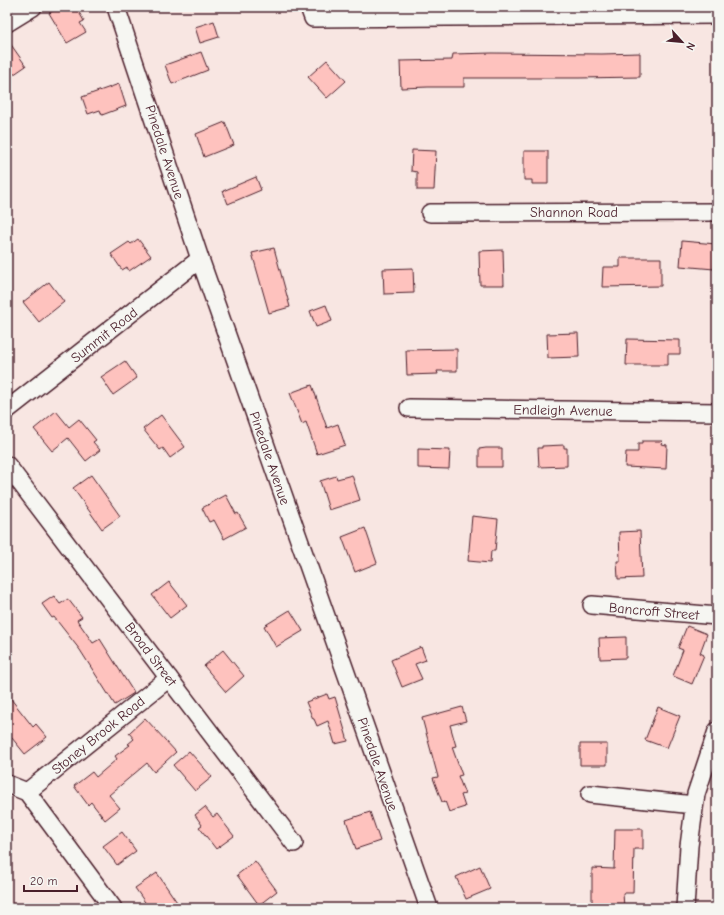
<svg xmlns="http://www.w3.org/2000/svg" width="724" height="915" font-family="'Comic Neue',sans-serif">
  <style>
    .building { fill: #fec2be; stroke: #4a1f2b }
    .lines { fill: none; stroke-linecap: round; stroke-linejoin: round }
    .minor-casing { stroke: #4a1f2b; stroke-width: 20 }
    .minor { stroke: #f6f6f2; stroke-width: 17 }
    .labels { text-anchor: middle; stroke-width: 3; stroke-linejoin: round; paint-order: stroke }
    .street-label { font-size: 14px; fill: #4a1f2b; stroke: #f6f6f2 }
  </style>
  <rect width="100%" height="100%" fill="#f8e6e2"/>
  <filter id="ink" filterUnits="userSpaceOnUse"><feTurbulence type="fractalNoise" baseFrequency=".025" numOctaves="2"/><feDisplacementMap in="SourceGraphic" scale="8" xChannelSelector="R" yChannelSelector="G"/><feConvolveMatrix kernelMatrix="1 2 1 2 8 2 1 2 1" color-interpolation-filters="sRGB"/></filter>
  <g filter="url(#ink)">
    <!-- building -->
    <path class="building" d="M60 7H76L84 21 80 23 86 32 67 43 49 13Z
      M214 21 219 37 200 43 195 27Z
      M7 39 26 66 7 79Z
      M201 52 208 70 172 84 165 65Z
      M492 53 602 54 640 53V77L579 78H464V87H428L401 88 400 61 452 60 453 54Z
      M327 60 346 81 327 98 308 77Z
      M119 84 126 106 102 115 100 110 88 114 82 97Z
      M225 122 234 145 204 157 196 134Z
      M412 150 436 151 434 190H417V172L411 171Z
      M524 151H548V184H532V180H524Z
      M256 177 261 190 228 204 223 191Z
      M138 239 151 256 129 271 127 267 122 270 111 254 129 242 131 244Z
      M682 241 716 244 714 269 680 266Z
      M274 248 290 307 269 313 252 253Z
      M503 250 504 285H480L479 251Z
      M620 258H661V286L602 287 603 267H620Z
      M413 268 414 293 384 294 383 269Z
      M49 282 64 302 39 322 23 302Z
      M326 305 332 321 316 327 310 311Z
      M578 333 579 357 548 358 547 334Z
      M627 339 680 340V354H668V365H626Z
      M457 349V371H437L438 374 407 375 406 350Z
      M125 361 137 378 113 395 101 377Z
      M312 385 327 428 338 424 345 445 317 454 306 422 302 424 290 393Z
      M56 411 69 427 79 419 96 440 93 442 100 450 86 461 68 438 52 451 34 429Z
      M161 415 185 447 170 458 163 448 160 450 143 429Z
      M642 441H662L661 444 667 445 666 469 625 467 626 452H638V444H642Z
      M564 445V448H567V466L539 467 538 448H542V446Z
      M486 448H502V467H479V449Z
      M418 449 450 450 449 469 418 468Z
      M91 475 120 516 102 529 73 488Z
      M352 475 360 500 329 510 320 481 336 476 337 479Z
      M226 495 236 514 238 513 246 527 224 539 214 520 209 522 202 508Z
      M472 516 498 519 495 551H491L490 563 468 561Z
      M365 528 377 563 355 572 342 537Z
      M640 531 642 578 618 579 617 561H620L619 532Z
      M169 582 187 605 170 618 152 595Z
      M54 596 60 604 68 599 82 617 77 620 93 643 100 639 134 693 115 705 80 650 54 617 52 618 42 604Z
      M290 610 303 631 276 647 264 626Z
      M687 626 707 634 700 653 704 655 692 684 673 676 683 650 678 648Z
      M626 637V658L600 659 599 638Z
      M421 647 426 660 415 664 422 679 402 687 391 660Z
      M223 650 244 676 226 692 204 666Z
      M7 694 33 727 36 724 47 737 25 754 7 732Z
      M327 694 329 699 335 697 348 741 335 744 328 721 317 726 314 719H313L306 702Z
      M462 707 466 721 450 725 456 746 452 747 462 775 458 776 465 794 461 795 465 807 449 812 445 801 442 802 433 778 438 777 422 718Z
      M658 707 680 716 667 748 645 740Z
      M145 718 176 752 154 772 147 763 109 795 120 808 105 820 91 802 88 805 74 786 92 772 96 777 117 759 115 756 130 745 128 744 134 739 129 733Z
      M580 744H607V765H580Z
      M189 751 212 777 195 791 173 765Z
      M205 807 213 817 217 814 234 836 216 849 199 827 202 825 195 815Z
      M370 812 380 841 356 849 346 820Z
      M615 829H643V849H634L633 893H623L624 908H592V868L614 869Z
      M122 832 136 851 117 865 103 846Z
      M255 861 277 891 259 905 237 875Z
      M480 866 490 889 466 899 456 877Z
      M157 873 181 908H149L135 888Z"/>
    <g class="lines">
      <defs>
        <path id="minor" d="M116 7 200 259 429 908
          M309 7 313 18 717 15
          M7 23 33 7
          M430 213 717 212
          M409 408 717 412
          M7 410 200 259
          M7 465 294 843
          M592 605 717 616
          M7 784 27 792 113 908
          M27 792 169 678
          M590 794 694 805
          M685 908 689 846 696 794 717 731"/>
      </defs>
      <!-- minor casing -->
      <use href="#minor" class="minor-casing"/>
      <!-- minor -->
      <use href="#minor" class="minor"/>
    </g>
  </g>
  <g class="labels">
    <!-- street labels -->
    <g class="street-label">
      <text transform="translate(165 152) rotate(72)" y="5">Pinedale Avenue</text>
      <text x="574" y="217">Shannon Road</text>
      <text transform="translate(104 335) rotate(-38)" y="5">Summit Road</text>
      <text transform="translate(563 410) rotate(1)" y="5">Endleigh Avenue</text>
      <text transform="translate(270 458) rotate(71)" y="5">Pinedale Avenue</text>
      <text transform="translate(654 611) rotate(5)" y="5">Bancroft Street</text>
      <text transform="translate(151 654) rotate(53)" y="5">Broad Street</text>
      <text transform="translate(98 735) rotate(-39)" y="5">Stoney Brook Road</text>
      <text transform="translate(378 764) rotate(71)" y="5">Pinedale Avenue</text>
    </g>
  </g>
  <!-- margin -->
  <rect width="724" height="915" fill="none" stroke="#f6f6f2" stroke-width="24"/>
  <rect x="12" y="12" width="700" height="891" fill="none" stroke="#4a1f2b" stroke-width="1.5" filter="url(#ink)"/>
  <!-- north arrow -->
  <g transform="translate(682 42) rotate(117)" stroke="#f6f6f2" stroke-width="3" paint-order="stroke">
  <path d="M0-3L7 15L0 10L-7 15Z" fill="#4a1f2b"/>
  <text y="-6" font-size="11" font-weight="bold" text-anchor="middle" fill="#4a1f2b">N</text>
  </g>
  <!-- scale -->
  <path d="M24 885v6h53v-6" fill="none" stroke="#4a1f2b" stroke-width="2"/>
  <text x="30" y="885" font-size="12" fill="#4a1f2b" stroke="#f6f6f2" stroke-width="3" paint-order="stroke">20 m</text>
</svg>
